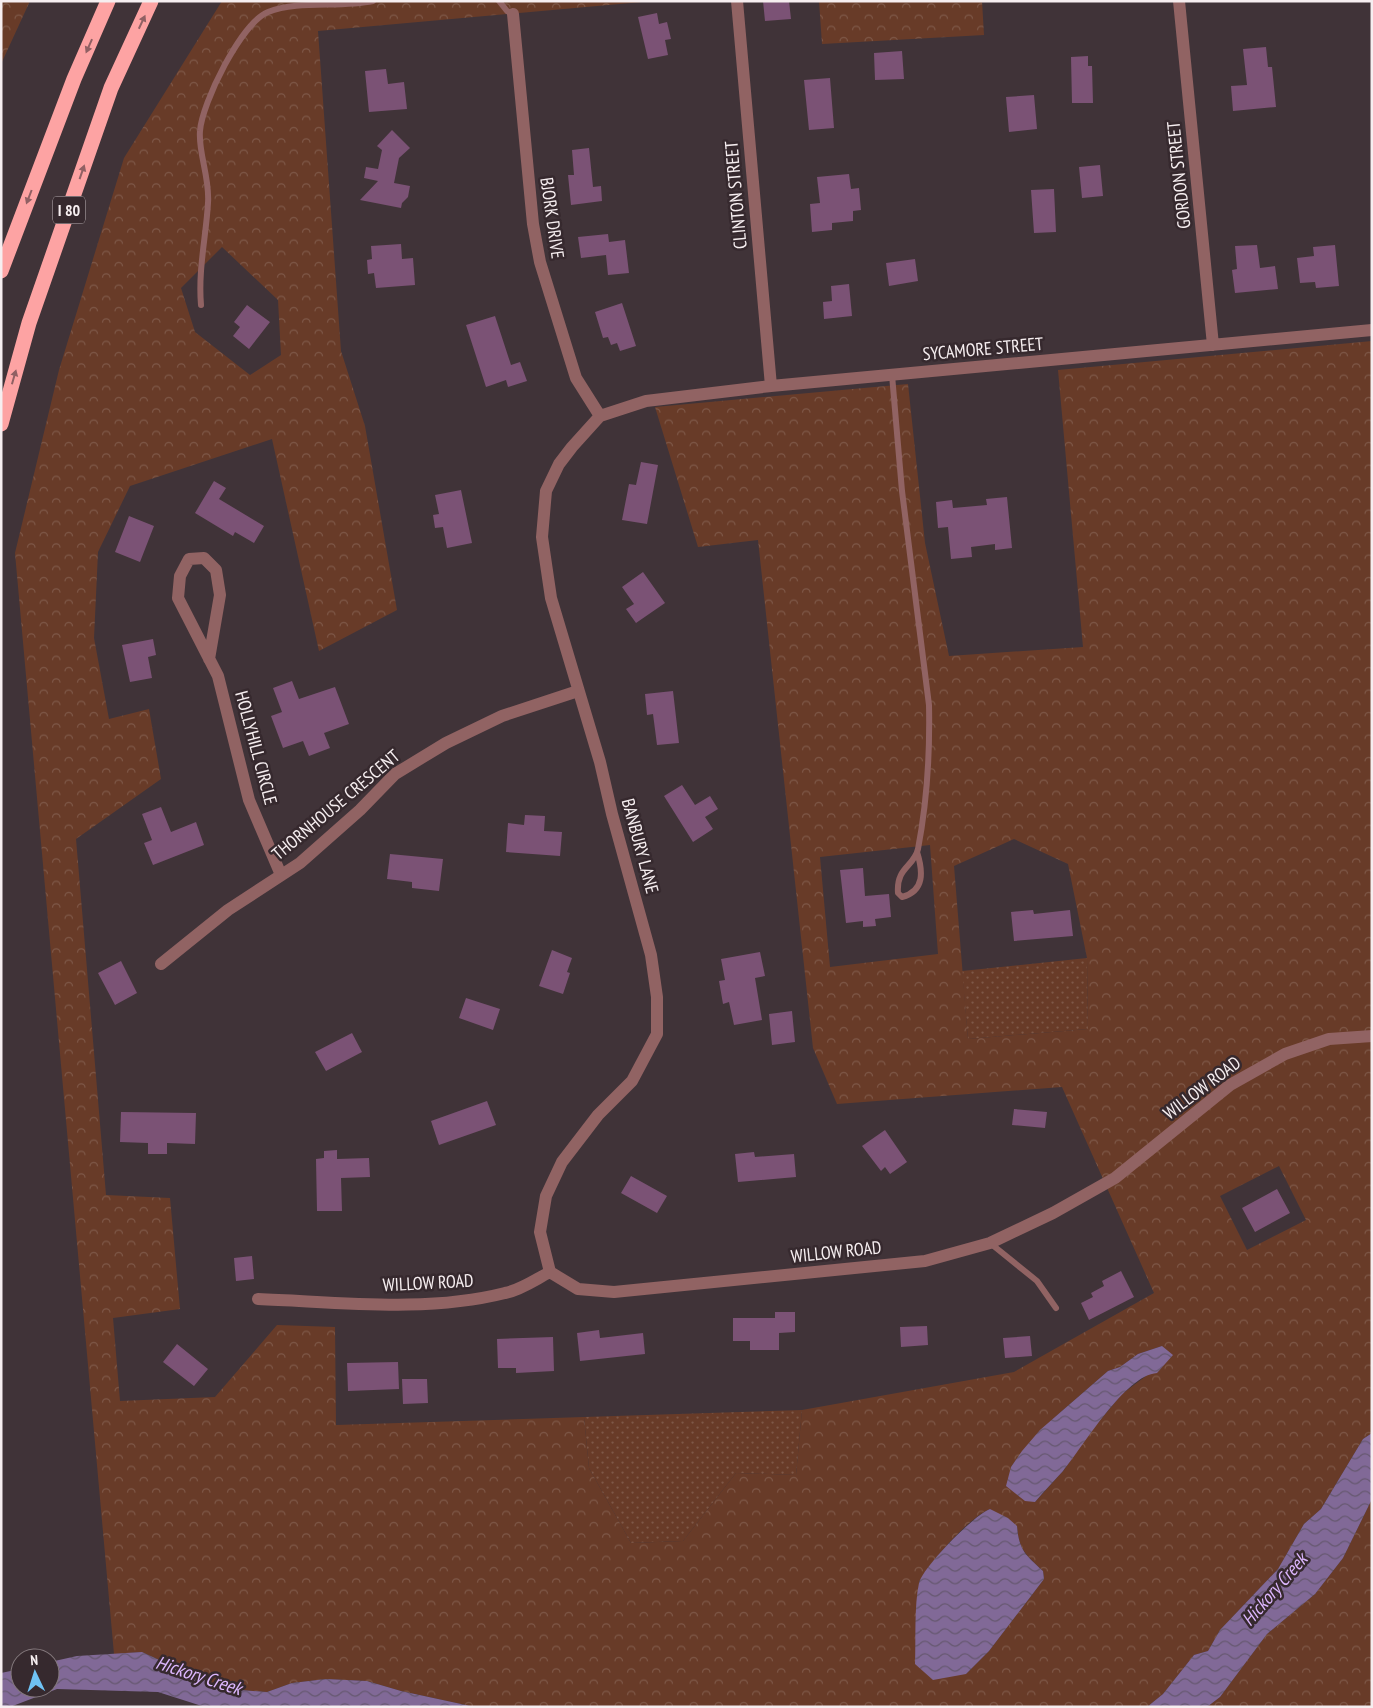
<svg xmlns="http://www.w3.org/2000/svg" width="1373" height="1708" font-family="'PT Sans Narrow',sans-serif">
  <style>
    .grass { fill: url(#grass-dots) }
    .forest { fill: url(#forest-crowns); fill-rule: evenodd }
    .water { fill: url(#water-waves) }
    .building { fill: #7b5275 }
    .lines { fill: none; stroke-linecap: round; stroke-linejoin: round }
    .lane { stroke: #916363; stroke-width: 6 }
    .street { stroke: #916363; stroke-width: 12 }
    .highway { stroke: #fda3a3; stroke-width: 15 }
    .oneway { fill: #906063 }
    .labels { text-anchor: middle; stroke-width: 5; stroke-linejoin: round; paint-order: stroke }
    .shield { fill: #36292e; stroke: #bcb3b6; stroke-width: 1 }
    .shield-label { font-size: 16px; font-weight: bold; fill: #f6eef0 }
    .street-label { font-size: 18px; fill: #f6eef0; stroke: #36292e }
    .water-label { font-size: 19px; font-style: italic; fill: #dcb6fd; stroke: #36292e }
  </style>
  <defs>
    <pattern id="grass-dots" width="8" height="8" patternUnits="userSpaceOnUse" patternTransform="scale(1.25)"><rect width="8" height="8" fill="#683b28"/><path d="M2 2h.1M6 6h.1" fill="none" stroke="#7e5848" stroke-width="1.8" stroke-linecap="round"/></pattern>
    <pattern id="forest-crowns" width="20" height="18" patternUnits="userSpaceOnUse" patternTransform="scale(1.25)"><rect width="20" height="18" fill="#683b28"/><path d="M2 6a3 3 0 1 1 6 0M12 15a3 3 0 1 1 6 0" fill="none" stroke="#7e5848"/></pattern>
    <pattern id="water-waves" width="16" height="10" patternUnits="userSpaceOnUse" patternTransform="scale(1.25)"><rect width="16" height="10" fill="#816997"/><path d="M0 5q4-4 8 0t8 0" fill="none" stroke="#665870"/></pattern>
  </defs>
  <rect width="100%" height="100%" fill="#403338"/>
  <!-- grass -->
  <path class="grass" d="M1087 958 1088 1029 968 1039 962 971Z
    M802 1410 796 1475 736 1473 683 1541 631 1543 589 1468 584 1417Z"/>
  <!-- forest -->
  <path class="forest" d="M1 1H30L1 64Z
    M222 1H653L318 31 341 351 365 426 397 610 319 651 272 439 130 486 98 552 94 638 109 719 149 709 161 779 76 839 106 1195 170 1198 180 1309 113 1318 120 1401 215 1397 277 1325 335 1327 336 1425 584 1417 589 1468 631 1543 683 1541 736 1473 796 1475 802 1410 1014 1372 1154 1293 1062 1087 837 1104 813 1048 758 540 698 547 655 407 908 384 925 543 949 656 1083 647 1058 370 1372 341V1433L1363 1439 1321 1509 1304 1524 1278 1569 1220 1630 1208 1651 1194 1655 1163 1694 1147 1707H475L401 1691 367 1681 326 1679 292 1683 267 1692 228 1689 194 1676 142 1652 114 1654 15 553 59 370 124 158ZM222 247 278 300 281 355 250 375 195 332 181 288ZM1014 839 1068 864 1087 958 1088 1029 968 1039 954 866ZM930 845 938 954 830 967 820 857ZM1279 1166 1306 1220 1247 1250 1220 1196ZM1162 1346 1150 1373 1122 1394 1087 1436 1064 1470 1035 1502 1011 1467C1037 1429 1074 1401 1108 1371L1120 1367 1138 1354ZM990 1509 1017 1526C1019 1551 1026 1554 1043 1571L1044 1579 989 1651 966 1674 919 1582C931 1561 968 1518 990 1509Z
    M819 1H982L984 35 822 44Z
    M1372 1499V1707H1207L1220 1697 1267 1634 1315 1594 1343 1558Z"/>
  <!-- water -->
  <path class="water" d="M1162 1346 1173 1355 1157 1373C1125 1375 1083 1447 1063 1471 1054 1481 1044 1491 1035 1502L1025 1501 1006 1486 1011 1467 1022 1451 1040 1430 1108 1371 1120 1367 1138 1354Z
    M1372 1433V1499L1343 1558 1315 1594 1267 1634 1220 1697 1207 1707H1147L1163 1694 1194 1655 1208 1651 1220 1630 1278 1569 1304 1524 1321 1509 1363 1439Z
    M990 1509 1008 1518 1017 1526C1019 1551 1026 1555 1043 1571L1044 1579 989 1651 966 1674 933 1680 915 1664C916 1640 914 1606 919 1583 923 1567 974 1515 990 1509Z
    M142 1652 194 1676 228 1689 267 1692 292 1683 326 1679 367 1681 401 1691 475 1707H205L158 1692 57 1689 10 1707H1V1673L20 1669V1688H50V1662L77 1656Z"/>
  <!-- building -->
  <path class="building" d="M763 1H789L791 19 765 21Z
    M657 13 659 24 667 22 671 39 665 40 668 55 648 59 638 17Z
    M1266 47 1268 67H1272L1276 107 1233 111 1231 86 1247 85 1243 49Z
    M902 51 904 79 875 80 874 53Z
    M1088 56V66H1092L1093 103H1072L1071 57Z
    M386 69 388 84 404 82 407 109 369 112 365 71Z
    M830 78 834 128 809 130 804 80Z
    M1034 95 1037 129 1009 132 1006 97Z
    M392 130 410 148 399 158 394 183 410 186 408 197 402 203 401 208 360 200 378 181 364 178 366 167 378 169 382 150 377 146Z
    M589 148 593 187 601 186 602 201 571 205 568 175H574L572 150Z
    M1100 165 1103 196 1082 198 1079 167Z
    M849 174 851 189 859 188 861 210 853 211V221L832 223V230L812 232 810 204 820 203 817 177Z
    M1054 189 1056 232 1034 233 1031 190Z
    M608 234 609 242 625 240 629 273 608 275 606 255 581 258 578 237Z
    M401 244 402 259 413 258 415 285 376 288 374 273 368 274 367 260 372 259 371 246Z
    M1257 245 1260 268 1275 266 1278 289 1235 293 1232 270 1237 269 1235 246Z
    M1335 245 1339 286 1316 288 1315 282 1300 283 1297 258 1314 256 1313 247Z
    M915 259 918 281 889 286 886 263Z
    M849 284 852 316 824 319 823 302 832 301 831 286Z
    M622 303 636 346 620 351 617 343 611 345 608 337 603 338 595 312Z
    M247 305 270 322 249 349 233 336 240 327 234 322Z
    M495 316 511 365 520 362 527 381 508 387 506 380 486 387 466 325Z
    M641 462 658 465 647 524 622 520 629 484 636 485Z
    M214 481 226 488 219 499 264 526 254 543 235 532 233 536 195 513Z
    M461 490 472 543 447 548 443 527 435 528 433 515 439 514 435 495Z
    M1007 497 1012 548 995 550V544L971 547 972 557 951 559 948 527 938 528 936 502 952 500 953 508 987 505 986 499Z
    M129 516 154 526 140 562 115 552Z
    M643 572 665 603 636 623 626 609 634 604 622 587Z
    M153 639 156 655 148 657 152 678 130 682 122 645Z
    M292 681 299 699 335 687 349 724 324 733 330 748 309 756 303 741 283 748 271 716 282 712 273 688Z
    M673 691 679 743 657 745 653 714 647 715 645 694Z
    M682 785 695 805 710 796 718 809 705 817 713 829 693 842 664 796Z
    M161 807 171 832 196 822 204 845 153 865 144 843 152 840 142 814Z
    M525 815 545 816 544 831 562 832 560 856 506 852 508 823 524 825Z
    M390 854 443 859 439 891 412 888V882L387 879Z
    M863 868 865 896 889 894 891 917 875 919 876 926 863 927V921L846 923 840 870Z
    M1033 910 1034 914 1070 910 1073 936 1014 941 1011 912Z
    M552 950 572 958 567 972 570 973 563 994 539 986Z
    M760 952 765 976 755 978 762 1020 734 1025 729 1002 723 1004 719 981 725 980 721 959Z
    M121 961 137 993 115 1005 98 973Z
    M466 998 500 1009 493 1030 459 1018Z
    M792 1011 795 1042 772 1045 769 1014Z
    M352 1033 362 1052 326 1071 315 1052Z
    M487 1101 496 1125 439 1145 431 1121Z
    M1014 1109 1047 1112 1045 1128 1012 1125Z
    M121 1112 196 1113 195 1144 167 1143V1154H148V1143L120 1142Z
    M885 1130 907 1162 890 1174 885 1167 881 1171 862 1146Z
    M337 1150V1159L369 1158 370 1177 341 1178 342 1211H317L316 1159 324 1158V1151Z
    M754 1152 755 1157 794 1154 796 1177 738 1182 735 1154Z
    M631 1176 667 1196 657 1213 621 1193Z
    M1277 1189 1290 1213 1255 1232 1242 1208Z
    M252 1256 254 1279 236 1281 234 1258Z
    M1121 1271 1134 1297 1089 1320 1081 1303 1093 1297 1091 1293 1104 1286 1102 1281Z
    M775 1312H795V1332L779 1333V1350H750V1341H733V1318H775Z
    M927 1326 928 1345 901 1347 900 1327Z
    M599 1330 600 1338 643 1333 645 1354 580 1361 577 1333Z
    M1030 1336 1032 1356 1005 1358 1003 1338Z
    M553 1337 554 1371 516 1373V1368H498L497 1339Z
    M177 1344 208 1369 194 1386 163 1362Z
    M398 1362 399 1389 348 1391 347 1363Z
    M402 1379H427L428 1403 403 1404Z"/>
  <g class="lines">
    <!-- lane -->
    <path class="lane" d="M499 1 507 11 513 14
      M201 305C198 270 206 237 208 203 210 178 198 152 200 131 202 103 241 23 268 12 298 0 340 8 373 1
      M892 375 902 491 929 705C930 753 927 802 918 849 914 867 896 867 898 893L902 897C925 891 923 871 917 852
      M990 1243 1037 1281 1056 1308"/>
    <!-- street -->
    <path class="street" d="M737 1 771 386
      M1179 1 1213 345
      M513 14 533 224 540 262 576 378 600 416
      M209 659 220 595 216 570 204 558 189 559 180 576 178 598 218 676 249 800 281 875
      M161 964 228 910 300 863 360 810 395 774 446 743 502 716 578 691
      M550 1272 540 1232 546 1196 562 1162 598 1115 632 1081 657 1034V997L651 955 612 814 600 762 551 598 542 537 546 491 559 464 572 447 600 416 646 401 771 386 1372 330
      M258 1299C339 1302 426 1313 505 1293 521 1290 536 1279 550 1272L578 1289 614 1292 925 1261 990 1243 1053 1213 1115 1178 1230 1085 1285 1054 1329 1039 1372 1036"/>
    <!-- highway -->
    <path class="highway" d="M1 271 74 79 108 1
      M1 424 29 323 111 88 151 1"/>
  </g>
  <!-- one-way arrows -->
  <defs><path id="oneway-solid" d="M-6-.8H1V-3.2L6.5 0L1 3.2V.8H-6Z" transform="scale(1.25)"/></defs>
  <g class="oneway">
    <use href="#oneway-solid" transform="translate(142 22) rotate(-65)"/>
    <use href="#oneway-solid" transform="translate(89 46) rotate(114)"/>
    <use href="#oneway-solid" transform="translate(82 172) rotate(-71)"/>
    <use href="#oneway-solid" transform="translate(29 197) rotate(111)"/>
    <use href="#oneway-solid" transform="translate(14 377) rotate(-74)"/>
  </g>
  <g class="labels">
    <!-- shield labels -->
    <rect class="shield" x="53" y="196.5" width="32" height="27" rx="4"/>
    <g class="shield-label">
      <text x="69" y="216">I 80</text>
    </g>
    <!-- street labels -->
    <g class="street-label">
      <text transform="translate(1179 175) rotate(-96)" y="6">GORDON STREET</text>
      <text transform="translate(736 195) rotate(-95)" y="6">CLINTON STREET</text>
      <text transform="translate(552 218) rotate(82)" y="6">BJORK DRIVE</text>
      <text transform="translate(983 349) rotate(-5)" y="6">SYCAMORE STREET</text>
      <text transform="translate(256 748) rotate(75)" y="6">HOLLYHILL CIRCLE</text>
      <text transform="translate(336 805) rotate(-40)" y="6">THORNHOUSE CRESCENT</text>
      <text transform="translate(640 846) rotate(75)" y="6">BANBURY LANE</text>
      <text transform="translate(1202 1088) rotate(-37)" y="6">WILLOW ROAD</text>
      <text transform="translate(836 1252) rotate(-6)" y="6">WILLOW ROAD</text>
      <text transform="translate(428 1283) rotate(-3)" y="6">WILLOW ROAD</text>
    </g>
    <!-- water labels -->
    <g class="water-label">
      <text transform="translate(1274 1589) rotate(-49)" y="7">Hickory Creek</text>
      <text transform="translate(199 1675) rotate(18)" y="7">Hickory Creek</text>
    </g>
  </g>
  <!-- border -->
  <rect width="1373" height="1708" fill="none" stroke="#f6eef0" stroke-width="5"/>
  <!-- north arrow -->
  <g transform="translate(35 1673) rotate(356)"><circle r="24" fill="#36292e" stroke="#83787c"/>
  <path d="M0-4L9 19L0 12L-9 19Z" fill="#6fc2f4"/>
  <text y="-8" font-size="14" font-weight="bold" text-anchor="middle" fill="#f6eef0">N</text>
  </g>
</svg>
